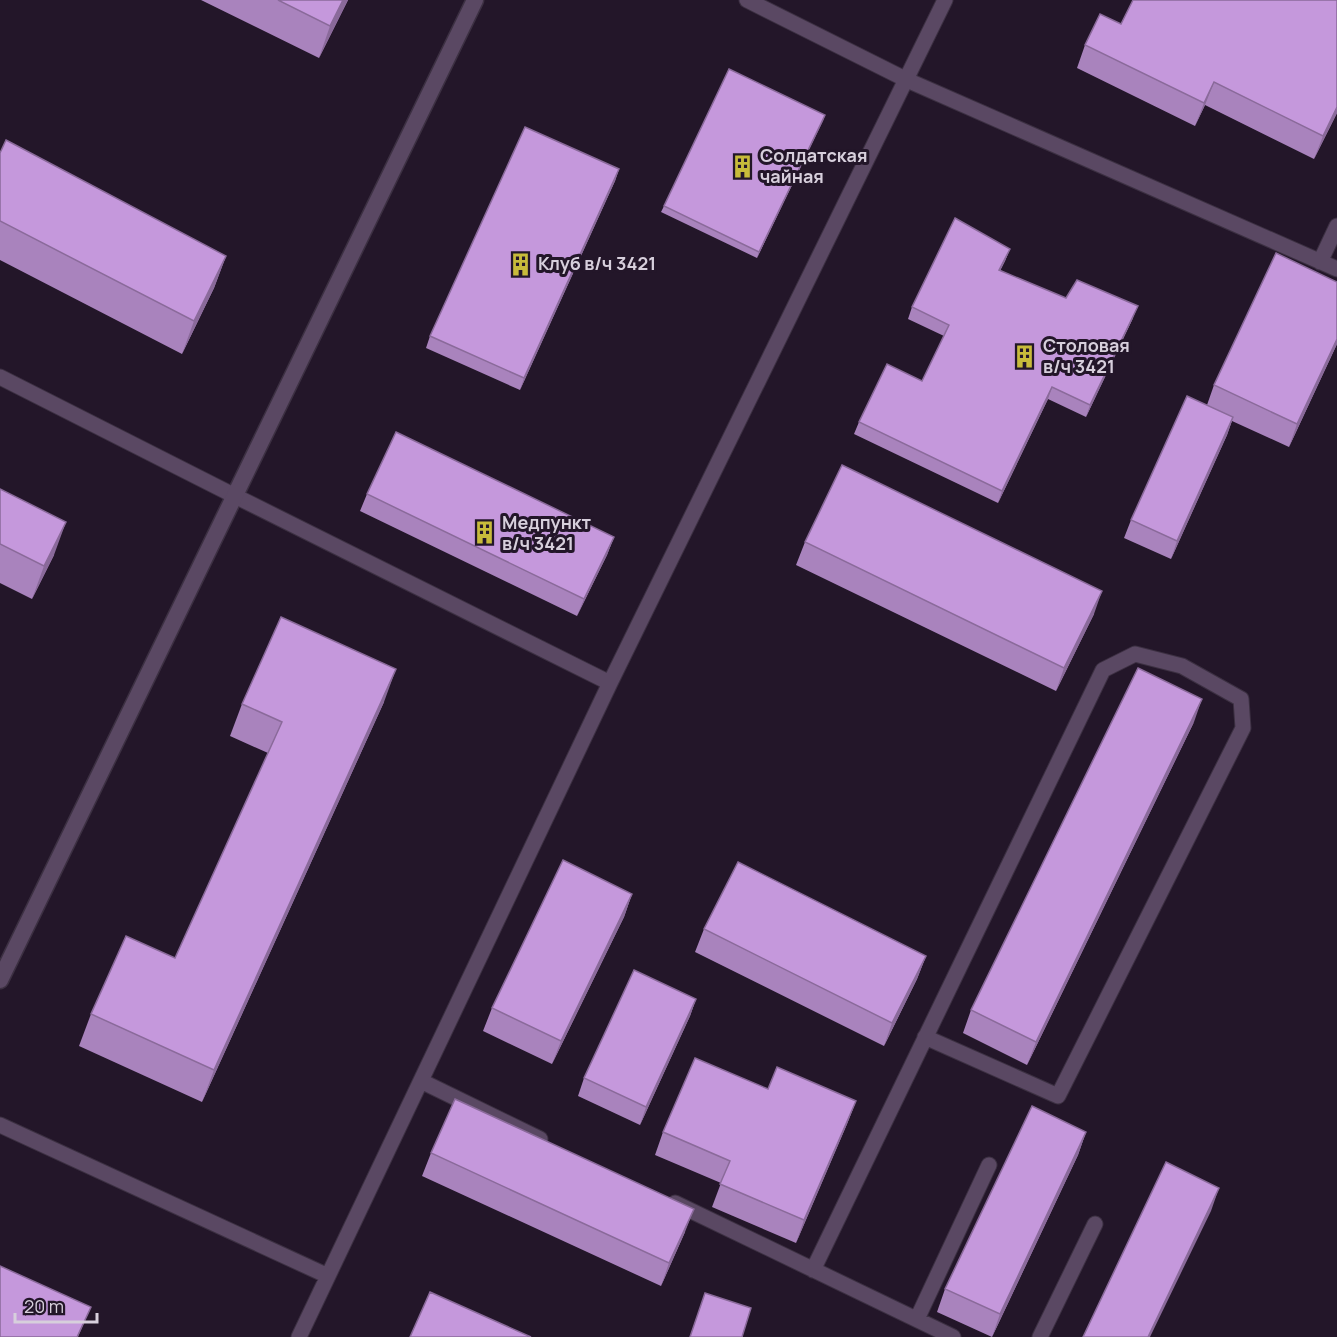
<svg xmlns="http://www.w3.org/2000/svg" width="1337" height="1337" font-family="Manrope,sans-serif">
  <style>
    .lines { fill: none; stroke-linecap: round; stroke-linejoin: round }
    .service-casing { stroke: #3c3042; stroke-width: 17 }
    .minor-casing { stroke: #3c3042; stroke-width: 19 }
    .service { stroke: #5a4863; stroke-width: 15 }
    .minor { stroke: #5a4863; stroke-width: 16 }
    .wall { fill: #a983bd }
    .shaded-wall { fill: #8a6a9a }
    .building { fill: #c598dc; stroke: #8a6a9a; stroke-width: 1.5 }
    .labels { text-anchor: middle; stroke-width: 6; stroke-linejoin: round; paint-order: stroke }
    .poi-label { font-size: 18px; font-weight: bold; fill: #d7cfdc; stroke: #231629; text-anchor: start }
  </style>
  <rect width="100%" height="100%" fill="#231629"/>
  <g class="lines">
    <defs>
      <path id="service" d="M747 0 907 80 1337 269
        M1320 262 1337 226
        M0 377 235 496 610 683
        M421 1081 540 1139
        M0 1125 328 1276
        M675 1203 953 1337
        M813 1270 1103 670 1135 654 1182 666 1241 699 1243 728 1058 1096 925 1037
        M917 1319 989 1165
        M299 1337 610 683 945 0
        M1040 1337 1095 1224"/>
      <path id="minor" d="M0 980 475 0"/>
    </defs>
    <!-- service casing -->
    <use href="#service" class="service-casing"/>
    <!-- minor casing -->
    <use href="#minor" class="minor-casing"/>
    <!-- service -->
    <use href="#service" class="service"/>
    <!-- minor -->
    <use href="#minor" class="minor"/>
  </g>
  <!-- wall -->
  <path class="wall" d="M201 0H348L319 58Z
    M1121 24 1337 113 1314 159 1205 105 1195 126 1077 68 1085 45Z
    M825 115 757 258 661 212 664 206Z
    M0 153 226 256 214 288 182 354 0 260Z
    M619 169 615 181 520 390 426 348 430 336Z
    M1010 249 1005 261 1000 271 1066 298 1133 318 1086 417 1048 399 998 503 854 434 859 422 922 381 944 336 908 319 912 307Z
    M1337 344 1289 447 1232 421 1227 435 1171 559 1124 538 1131 520 1207 405 1214 385Z
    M0 489 54 555 32 599 0 583Z
    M367 494 614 537 607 555 577 616 360 511Z
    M805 542 1094 614 1056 691 796 565Z
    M384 702 202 1102 79 1046 91 1014 175 958 268 753 230 736 242 704Z
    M1194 722 1027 1065 963 1033 971 1010Z
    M632 894 624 917 552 1064 483 1031 492 1008Z
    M704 929 926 956 917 979 884 1046 695 952Z
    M696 999 690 1016 640 1125 578 1096 584 1078Z
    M768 1089 856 1101 847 1124 796 1243 712 1207 721 1183 655 1155 663 1132Z
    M1086 1132 1078 1155 992 1337 937 1312 945 1289Z
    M431 1153 685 1232 661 1286 422 1176Z"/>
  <!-- shaded-wall -->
  <path class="shaded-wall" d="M343 0H348L319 58 330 26Z
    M1214 82 1205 105 1195 126 1204 103Z
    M1337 107V113L1314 159 1323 136Z
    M825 115 823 121 757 258 759 252Z
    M619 169 615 181 520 390 524 378Z
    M1010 249 1005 261 994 282 999 270Z
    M226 256 214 288 182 354 194 321Z
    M1138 306 1133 318 1086 417 1090 405Z
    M1337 339V344L1289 447 1297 424Z
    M1052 387 1048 399 998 503 1002 491Z
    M1233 417 1227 435 1171 559 1177 541Z
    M66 522 54 555 32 599 44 566Z
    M614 537 607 555 577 616 584 599Z
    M1102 591 1094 614 1056 691 1064 668Z
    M396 669 384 702 202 1102 214 1070Z
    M1202 699 1194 722 1027 1065 1036 1042Z
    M632 894 624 917 552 1064 561 1041Z
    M926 956 917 979 884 1046 892 1023Z
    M696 999 690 1016 640 1125 646 1107Z
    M856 1101 847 1124 796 1243 804 1220Z
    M1086 1132 1078 1155 992 1337 1000 1314Z
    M1219 1188 1211 1211 1150 1337H1148Z
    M694 1209 685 1232 661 1286 669 1263Z
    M91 1307 78 1337H77Z"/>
  <!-- building -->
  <path class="building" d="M278 0H343L330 26Z
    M1133 0H1337V107L1323 136 1214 82 1204 103 1085 45 1100 14 1121 24Z
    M729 69 825 115 759 252 664 206Z
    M525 127 619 169 524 378 430 336Z
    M6 140 226 256 194 321 0 221V153Z
    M955 218 1010 249 999 270 1066 298 1077 280 1138 306 1090 405 1052 387 1002 491 859 422 887 364 922 381 949 325 912 307Z
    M1276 253 1337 282V339L1297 424 1214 385Z
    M1187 396 1233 417 1177 541 1131 520Z
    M396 432 614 537 584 599 367 494Z
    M842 465 1102 591 1064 668 805 542Z
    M0 489 66 522 44 566 0 544Z
    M281 617 396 669 214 1070 91 1014 126 936 175 958 282 722 242 704Z
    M1138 668 1202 699 1036 1042 971 1010Z
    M563 860 632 894 561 1041 492 1008Z
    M738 862 926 956 892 1023 704 929Z
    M634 970 696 999 646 1107 584 1078Z
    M695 1058 768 1089 777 1067 856 1101 804 1220 720 1184 730 1161 663 1132Z
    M455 1099 694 1209 669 1263 431 1153Z
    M1032 1106 1086 1132 1000 1314 945 1289Z
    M1166 1162 1219 1188 1148 1337H1083Z
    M0 1266 91 1307 77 1337H0Z
    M430 1292 531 1337H410Z
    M705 1293 751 1308 742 1337H690Z"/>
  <!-- icons -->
  <defs>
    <symbol id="building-bare" viewBox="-9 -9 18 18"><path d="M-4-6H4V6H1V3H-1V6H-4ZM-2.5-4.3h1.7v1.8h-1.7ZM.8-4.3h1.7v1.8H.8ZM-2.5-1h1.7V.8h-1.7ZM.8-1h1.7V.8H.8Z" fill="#c8bb3b" stroke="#231629" stroke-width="2.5" paint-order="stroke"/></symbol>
  </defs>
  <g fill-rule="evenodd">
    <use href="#building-bare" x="726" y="150" width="33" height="33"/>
    <use href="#building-bare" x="504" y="248" width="33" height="33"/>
    <use href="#building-bare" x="1008" y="340" width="33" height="33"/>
    <use href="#building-bare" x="468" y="516" width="33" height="33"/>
  </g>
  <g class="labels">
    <!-- poi labels -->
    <g class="poi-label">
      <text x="760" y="162">Солдатская<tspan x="760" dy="21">чайная</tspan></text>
      <text x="538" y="270">Клуб в/ч 3421</text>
      <text x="1043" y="352">Столовая<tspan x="1043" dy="21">в/ч 3421</tspan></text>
      <text x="502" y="529">Медпункт<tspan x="502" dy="21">в/ч 3421</tspan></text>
    </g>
  </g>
  <!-- scale -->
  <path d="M15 1313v9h82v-9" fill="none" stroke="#d7cfdc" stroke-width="3"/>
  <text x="24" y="1313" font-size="18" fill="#d7cfdc" stroke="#231629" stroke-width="4.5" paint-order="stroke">20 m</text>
</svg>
